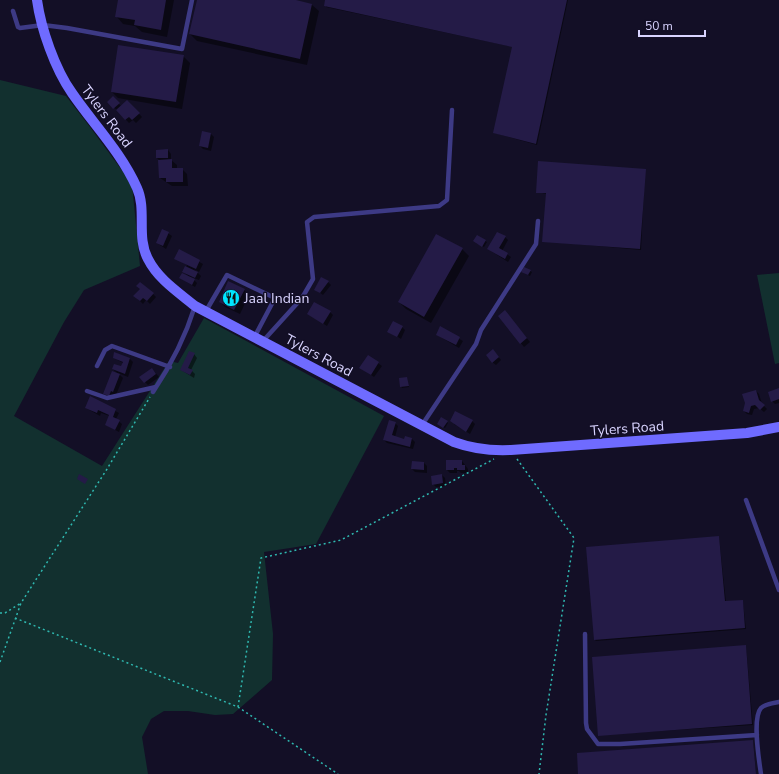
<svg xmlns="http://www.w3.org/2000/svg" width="779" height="774" font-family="'Nunito Sans',sans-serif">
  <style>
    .green { fill: #12302f }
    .shadow { fill: #0007 }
    .building { fill: #241b47 }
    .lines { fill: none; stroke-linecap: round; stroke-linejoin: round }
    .path { stroke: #2fb8b0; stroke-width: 1.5; stroke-dasharray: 2 3; stroke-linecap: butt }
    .lane { stroke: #3d3a85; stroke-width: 4.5 }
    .secondary { stroke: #6f6bff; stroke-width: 10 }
    .labels { text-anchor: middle; stroke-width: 3; stroke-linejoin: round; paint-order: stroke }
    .street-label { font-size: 14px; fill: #d9d4ff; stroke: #130f26 }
    .poi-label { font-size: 14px; fill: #d9d4ff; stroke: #130f26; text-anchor: start }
  </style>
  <rect width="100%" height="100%" fill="#130f26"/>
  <!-- green -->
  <path class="green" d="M0 80 66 96 90 127 132 184 140 266 84 290 64 322 14 416 102 466 169 361 178 363 204 318 384 416 316 544 264 552 273 634 272 680 233 714 215 715 188 711H164L151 719 142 737 148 774H0Z
    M779 273V363L775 364 757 275Z"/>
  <!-- shadow -->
  <path class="shadow" d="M119 0H174L167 37 142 32 135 26 123 24 117 17Z
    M198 0H291L312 5 319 11 307 65 197 41 190 34Z
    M326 0H568L537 145 495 133 513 47 326 7Z
    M183 56 190 63 182 109 118 98 112 92Z
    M113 98 121 106 127 101 142 117 136 123 133 120 129 123 109 102Z
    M203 133 211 134 214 137 211 151 203 149 200 146Z
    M168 150 171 154V160L177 165V169H182L187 174 188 186H172L160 178 159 160 157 158Z
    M645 170 641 250 543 241 547 194 537 192Z
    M163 230 172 236 166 249 157 243Z
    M505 237 508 240 502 251 511 257 508 262 488 249Z
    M485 241 487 242 484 247 476 243Z
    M462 249 469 256 431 323 406 309 399 302Z
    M179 251 203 264 199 272 194 269 201 276 199 280 191 277 197 283 195 287 180 278 189 277 184 272 187 265 175 258Z
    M525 268 532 272 530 276 524 273Z
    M328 282 331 285 323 295 315 289Z
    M244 290 249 295 240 314 225 307 220 302Z
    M153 294 156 297 150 304 146 300 143 304 138 299Z
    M330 312 333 315 327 326 308 314Z
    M508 315 530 342 524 347 499 316Z
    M402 327 405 330 401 339 389 331Z
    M440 328 463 341 459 348 437 335Z
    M115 354 130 359 133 362 128 377 118 373 123 378 116 395 114 394 112 399 104 394 118 374 113 369 122 367 123 363 114 358Z
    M194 354 197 358 191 370 195 374 194 378 181 370Z
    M496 354 501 360 496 365 492 362Z
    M368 356 382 366 374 377 361 368Z
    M152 369 159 377 148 385 145 382Z
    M407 378 409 387 402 388 401 386Z
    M779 389V403L775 404 772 401Z
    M756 391 759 394 762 404 767 409 764 412 759 408 754 409 752 415 747 414 744 411Z
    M91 398 119 413 116 419 122 424 119 432 106 425 110 416 101 413 100 416 86 408Z
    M472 421 475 424 470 434 454 424Z
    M447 422 448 423 445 428 439 425Z
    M395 423 398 426 395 437 405 440 412 439 415 442 413 449 387 443 384 440Z
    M462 461 468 469V473H461L459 471H457V473H450L447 470Z
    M424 463 427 466V473L415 472 412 469Z
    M442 475 445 478 446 486 436 487 433 484Z
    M719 537 726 602H743L746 629 596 641 595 640 587 548Z
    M746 646 753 725 599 735Z
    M753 741 756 774H579Z"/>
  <!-- building -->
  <path class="building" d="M118 0H166L161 30 134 25 135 20 115 17Z
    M197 0H296L312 4 300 59 189 34Z
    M325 0H567L536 144 493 133 512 47 324 6Z
    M118 45 184 55 176 102 111 92Z
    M113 96 120 103 113 109 107 102Z
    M127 100 140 113 132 120 129 117 125 120 116 110Z
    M202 131 211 133 208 148 199 146Z
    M168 149V158H156V150Z
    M172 159V168H183V182H166V178H159L158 160Z
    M538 161 646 169 640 249 542 242 546 193H536Z
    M162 229 169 232 163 246 156 243Z
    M497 232 506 236 499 248 508 253 505 259 487 249Z
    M436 234 463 248 424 317 398 302Z
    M477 235 486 240 482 247 473 241Z
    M179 249 200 260 196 269 174 259Z
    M185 266 198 272 195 278 182 272Z
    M524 267 531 270 528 275 521 272Z
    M182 273 195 279 192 285 179 278Z
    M321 277 329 281 320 293 314 290Z
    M228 281 245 289 234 310 219 302Z
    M140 282 154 293 147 301 143 298 140 301 133 296 140 289 136 286Z
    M314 302 331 311 323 324 307 314Z
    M505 310 527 338 520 344 498 316Z
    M393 321 403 326 397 337 387 332Z
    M440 326 460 337 456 345 436 335Z
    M493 349 499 357 492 363 486 355Z
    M189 351 195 353 188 368 193 370 190 375 180 370Z
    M114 352 130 358 125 374 112 369 114 364 121 366 123 362 113 358Z
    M368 355 379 362 371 375 359 368Z
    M152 368 156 374 144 383 139 377Z
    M112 371 120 374 113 392 111 391 109 396 103 394Z
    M407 377 409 386 400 387 399 378Z
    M779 388V399L771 402 768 392Z
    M756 390 759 400 765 405 760 410 755 405 751 406 749 413 743 411 745 403 742 394Z
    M90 396 116 409 113 417 120 420 115 430 105 425 109 415 98 410 97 413 85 408Z
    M455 411 473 420 466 432 450 421Z
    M441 417 448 421 443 428 437 424Z
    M389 420 396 422 392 435 404 439 405 436 412 438 410 447 383 440Z
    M446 460H462V465H465V470H457V468H454V470H446Z
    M412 461 424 462V470L411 469Z
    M79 474 88 479 85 484 77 479Z
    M442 474 443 483 432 485 431 476Z
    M719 536 725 601 743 600 745 628 594 640 586 547Z
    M746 645 752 724 598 736 592 657Z
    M753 740 756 774H578L577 753Z"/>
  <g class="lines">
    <!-- path -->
    <path class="path" d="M517 459 574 538 546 715 539 774
      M0 613H5L21 603
      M15 618 238 707 338 774
      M0 662 21 603 107 469 150 397
      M238 707 261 558 341 540 494 459"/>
    <!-- lane -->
    <path class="lane" d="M13 11 18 27 20 28 43 25 67 28 182 49 192 0
      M206 311 227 275 275 298 255 336
      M263 341 302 298 313 279 307 222 314 217 439 206 447 200 452 110
      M97 366 105 350 112 346 170 367
      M87 391 107 398 156 387
      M153 392C171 365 185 338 195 306
      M422 425 476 344 481 330 536 244 538 221
      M746 500 779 590
      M585 634 586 723 587 729 598 744H620L757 735
      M761 774C759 760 752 718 761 708 765 704 773 703 779 702"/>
    <!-- secondary -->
    <path class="secondary" d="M37 0C41 29 55 69 72 93 94 125 121 152 137 188 147 210 136 237 148 259 158 279 178 292 195 306L454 442C473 449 490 451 511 450L747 433 779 427"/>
  </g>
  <!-- icons -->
  <defs>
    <symbol id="restaurant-disc" viewBox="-11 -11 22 22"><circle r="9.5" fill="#00e5ff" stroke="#130f26"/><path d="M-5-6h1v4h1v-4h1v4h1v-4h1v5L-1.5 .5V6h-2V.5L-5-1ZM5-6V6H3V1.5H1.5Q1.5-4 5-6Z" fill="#111"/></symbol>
  </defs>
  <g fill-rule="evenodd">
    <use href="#restaurant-disc" x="221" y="288" width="20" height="20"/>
  </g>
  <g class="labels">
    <!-- street labels -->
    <g class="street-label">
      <text transform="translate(107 116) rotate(53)" y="5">Tylers Road</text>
      <text transform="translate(319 355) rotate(28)" y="5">Tylers Road</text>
      <text transform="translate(627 428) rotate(-4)" y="5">Tylers Road</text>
    </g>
    <!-- poi labels -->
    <g class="poi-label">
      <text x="244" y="303">Jaal Indian</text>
    </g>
  </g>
  <!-- scale -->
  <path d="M639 30v6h66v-6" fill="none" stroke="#d9d4ff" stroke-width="2"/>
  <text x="645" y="30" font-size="12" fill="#d9d4ff" stroke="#130f26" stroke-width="3" paint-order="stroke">50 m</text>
</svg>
